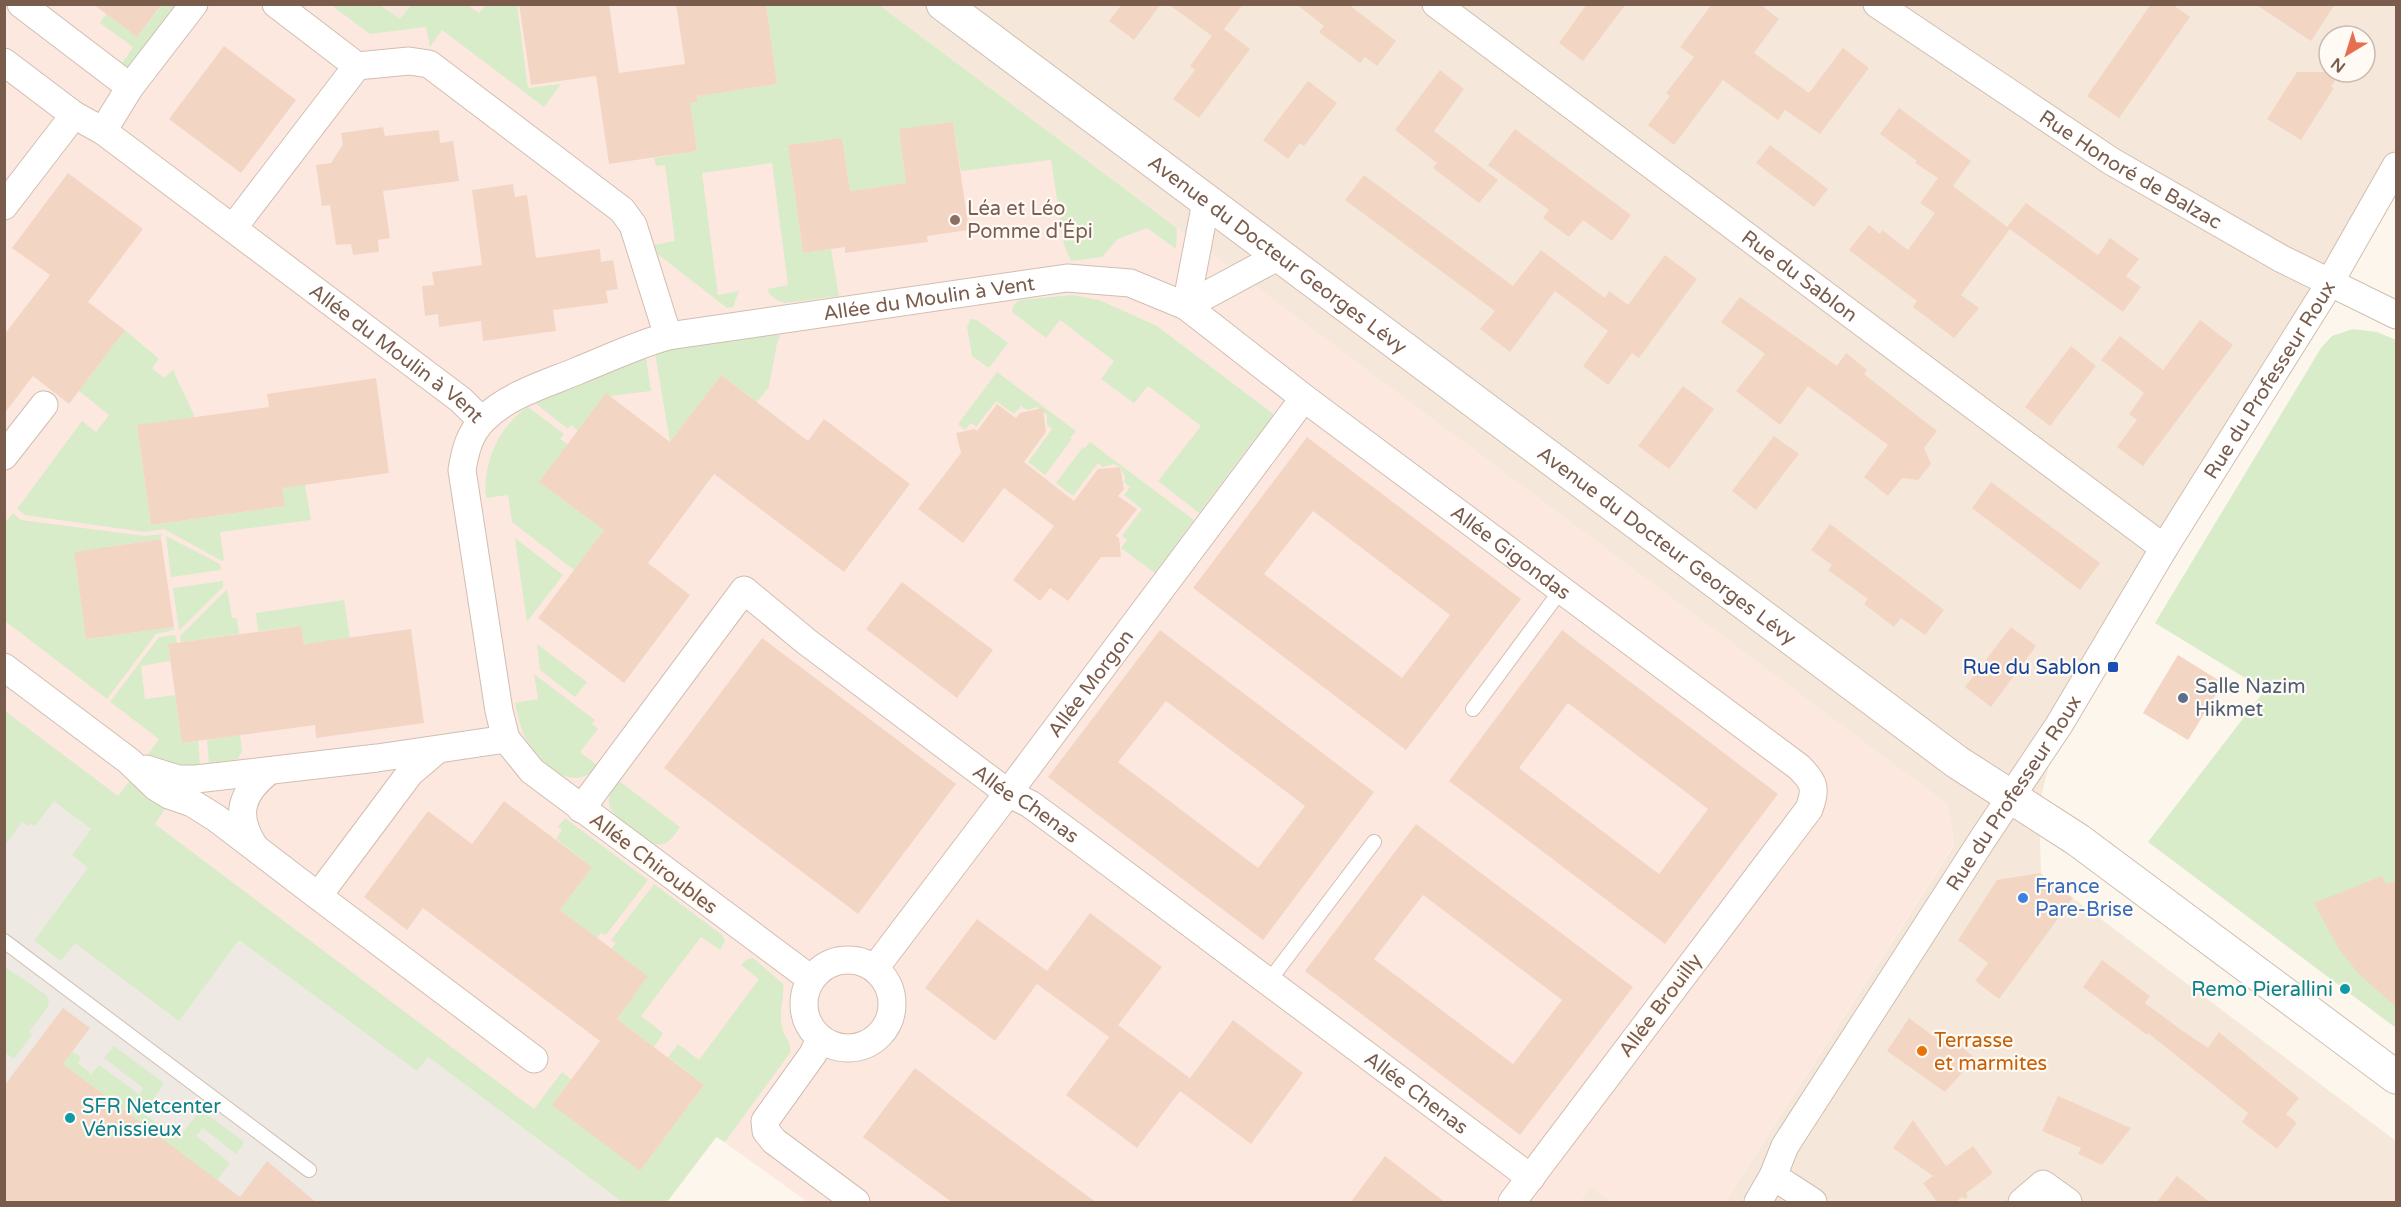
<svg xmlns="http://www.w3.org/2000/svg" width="2401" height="1207" font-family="'Varela Round',sans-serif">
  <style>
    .residential { fill: #f5e8da; fill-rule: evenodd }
    .commercial { fill: #fde8e0 }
    .industrial { fill: #efe9e4 }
    .green { fill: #d8ecc9 }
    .building { fill: #f3d5c3; fill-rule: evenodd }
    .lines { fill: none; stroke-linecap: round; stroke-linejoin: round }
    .service-casing { stroke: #d1beb0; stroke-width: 16 }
    .minor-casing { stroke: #d1beb0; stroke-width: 29 }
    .tertiary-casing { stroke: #d1beb0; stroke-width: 35 }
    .service { stroke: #fff; stroke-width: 14 }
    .minor { stroke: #fff; stroke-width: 27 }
    .tertiary { stroke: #fff; stroke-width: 33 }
    .education-dot { fill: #8d6e63; stroke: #fffaf3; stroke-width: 2 }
    .transit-dot { fill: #1a4fb4; stroke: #fffaf3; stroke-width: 2 }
    .service-dot { fill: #5c6f8a; stroke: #fffaf3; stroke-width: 2 }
    .shop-dot { fill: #3f7fe0; stroke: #fffaf3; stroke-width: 2 }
    .culture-dot { fill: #0f9aa8; stroke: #fffaf3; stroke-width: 2 }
    .food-dot { fill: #e8710a; stroke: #fffaf3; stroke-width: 2 }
    .labels { text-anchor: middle; stroke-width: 4.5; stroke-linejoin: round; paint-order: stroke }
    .street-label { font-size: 20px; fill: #7a5c4d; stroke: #fffaf3 }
    .education-label { font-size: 20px; fill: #785e54; stroke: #fffaf3; text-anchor: start }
    .transit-label { font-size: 20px; fill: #164399; stroke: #fffaf3; text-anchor: end }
    .service-label { font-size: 20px; fill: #4e5e75; stroke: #fffaf3; text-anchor: start }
    .shop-label { font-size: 20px; fill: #366cbe; stroke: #fffaf3; text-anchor: start }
    .culture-label { font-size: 20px; fill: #0d838f; stroke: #fffaf3; text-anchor: end }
    .food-label { font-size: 20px; fill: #c56008; stroke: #fffaf3; text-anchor: start }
  </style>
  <rect width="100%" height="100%" fill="#fdf6ec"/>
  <!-- residential -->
  <path class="residential" d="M380 5H411L400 20Z
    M879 5H2396V166L2059 725 2039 805 2041 874 2396 1141V1202H1725L1954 845 1948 805ZM2329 36H2365V72H2329Z
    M1591 1186 1613 1202H1579Z"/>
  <!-- commercial -->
  <path class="commercial" d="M380 4 400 19 411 4 879 5 1948 805 1954 844 1725 1202H1613L1591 1186 1579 1202H808L717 1137 667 1202H622L5 739 4 5Z"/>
  <!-- industrial -->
  <path class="industrial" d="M4 739 428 1057 622 1202H5Z"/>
  <!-- green -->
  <path class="green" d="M766 4 879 5 1177 228 1176 249 1147 228 1118 239 1102 257 1071 261 1064 245 1051 160 961 171 953 122 899 130 906 183 850 191 842 138 788 145 803 253 831 249 839 296 785 303C776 300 770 297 767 289L788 285 772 163 702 173 718 295 739 291 733 307 727 308 655 252 654 245 675 241 665 165 656 166 654 158 697 151 690 103 698 102 697 96 777 84Z
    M162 5H177L127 70 121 65 133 47 100 23 106 14 137 37Z
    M331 5H380L400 19 411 5H467L479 13 486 5H517L528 88 561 84 544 107 442 30 430 47 426 27 370 34Z
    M1073 295 1099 300 1157 326 1276 416 1264 442 1256 437 1199 513 1158 481 1201 426 1148 386 1134 403 1101 379 1114 361 1060 320 1046 338 1012 312 1013 306 1019 300Z
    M971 319 977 320 1008 343 989 368 972 356 967 327Z
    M2353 329 2377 332 2396 340V1028L2148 842 2265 690 2155 623 2321 348 2332 336Z
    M125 330 159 359 152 368 164 378 173 370 195 417 137 426 151 525 284 506 282 488 305 484 311 520 220 532 224 560 222 561 164 529 144 532 25 515 17 509 82 421 96 432 109 415 79 391Z
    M778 334 780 337 777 343 769 387 757 402 721 375 670 442 655 353 663 350Z
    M646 357 651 391 610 396 578 431 571 425 568 429 535 403Z
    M997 372 1076 431 1070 438 1072 439 1045 475 1028 462 1052 429 1047 425V415L1037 407 1027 410 1021 406 1014 414 996 401 976 427 971 423 965 430 958 424Z
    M528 407 564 434 560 439 568 444 540 482 604 530 574 570 512 522 508 495 486 498C482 464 499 425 528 407Z
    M1090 442 1194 520 1155 573 1121 548 1127 540 1122 536 1142 509 1124 495 1130 487 1124 482 1125 477 1120 467 1114 464 1103 467 1098 463 1073 496 1056 483 1083 447 1085 448Z
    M13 513 21 520 145 536 161 534V539L74 552 86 639 174 627V630L156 634 107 699 5 621 4 524Z
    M166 536 220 564 221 570 171 577Z
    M515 538 563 575 527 622 516 547Z
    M223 581V587L179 631 173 588Z
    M227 589 232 618H237L239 634 181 642 180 636Z
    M344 600 350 638 304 644 301 626 258 631 256 613Z
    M175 635 177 643 168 644 170 661 141 666 145 699 175 695 182 743 198 741 200 765 177 768 146 757 159 739 110 702 159 637Z
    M537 644 587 682 575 697 540 670Z
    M534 674 595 720 592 724 598 729 580 752 598 766C573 796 541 763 526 739 520 728 518 715 515 703L538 699Z
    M5 711 118 796 131 779 167 806 155 824 534 1109 562 1072 571 1079 552 1105 640 1171 704 1085 668 1057 678 1044 699 1060 759 979 741 965 747 959 753 958 783 984C785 998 778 1012 782 1027 784 1037 792 1042 790 1053L725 1142 716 1137 667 1202H622L428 1057 417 1071 239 940 179 1021 75 943 61 961 34 941 88 868 72 855 91 829 54 801 35 826 30 823 28 826 22 822 5 845Z
    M240 735 242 751 238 759 209 764 207 740Z
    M618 780 680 827C673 837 668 847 655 844 646 840 638 833 630 827 609 811 601 805 618 780Z
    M565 818 648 880 606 935 601 933 597 938 560 910 592 867 556 839 562 830 558 827Z
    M654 884 722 935 725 941 720 950 701 937 641 1016 663 1033 654 1047 617 1019 648 976 611 949 616 943 611 940Z
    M4 966 46 995 49 1001 47 1008 29 1032 32 1035 14 1059 5 1052Z
    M114 1046 164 1083 144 1114 178 1138 201 1110 243 1141V1145L236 1154 203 1128 196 1136 230 1163 217 1180 63 1064 72 1051 81 1058 78 1063 91 1074 99 1065 139 1094 143 1088 104 1058Z"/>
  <!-- building -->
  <path class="building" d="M93 4H162L137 37Z
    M519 4H609L619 73 685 64 676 4H766L777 84 697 96 698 102 690 103 697 151 609 164 596 76 531 85Z
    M1122 4H1161L1134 40 1109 21Z
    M1168 4H1243L1224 29 1250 49 1199 118 1173 99 1195 70 1190 66 1212 36Z
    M1296 4H1348L1396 41 1377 66 1365 57 1360 63 1319 32 1324 26Z
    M1587 4H1626L1583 61 1559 43Z
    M1712 4H1760L1779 19 1754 53 1809 93 1843 48 1869 68 1820 134 1785 110 1778 120 1723 80 1674 145 1648 125 1670 96 1666 93 1694 57 1680 47Z
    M2151 4H2172L2190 17 2119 118 2087 96Z
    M2255 4H2335L2311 41Z
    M224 46 296 100 241 173 169 119Z
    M1440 70 1464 89 1434 131 1498 180 1479 203 1433 168 1437 163 1395 130Z
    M2297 72H2340L2331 87 2334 88 2301 140 2267 119Z
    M1308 81 1337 103 1304 146 1300 143 1288 159 1263 140Z
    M1899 108 1971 161 1953 186 2010 229 1961 295 1979 308 1954 338 1913 307 1917 301 1849 250 1869 225 1880 234 1882 230 1908 250 1935 213 1920 203 1938 178 1915 163 1917 161 1880 134Z
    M953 122 969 230 927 236 928 242 845 253V247L803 253 788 145 842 138 850 191 906 183 899 129Z
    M383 127 385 136 439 130 440 143 453 141 459 181 383 191 390 238 378 240 379 252 353 255 351 244 336 245 330 205 322 206 316 165 331 163 343 144 341 133Z
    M1515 129 1631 215 1612 241 1583 220 1569 237 1543 218 1549 210 1488 165Z
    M1770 145 1828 189 1814 207 1756 163Z
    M68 173 143 229 88 302 125 330 69 404 33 376 4 414V335L50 275 12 248Z
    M1364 175 1513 286 1541 250 1605 298 1609 291 1628 305 1665 255 1697 279 1639 358 1632 353 1608 385 1583 366 1608 331 1555 291 1510 352 1480 329 1495 311 1345 200Z
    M513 184 515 197 527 195 536 258 600 249 601 262 613 260 618 289 606 291 608 303 553 310 556 331 483 341 481 321 439 327 438 314 425 316 422 286 434 285 432 272 482 265 472 190Z
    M2026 203 2098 255 2110 238 2139 259 2126 276 2141 287 2123 312 2007 227Z
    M1740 297 1837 366 1846 353 1867 370 1864 374 1937 431 1924 448 1931 464 1918 480 1902 478 1888 496 1864 477 1888 445 1808 386 1780 425 1736 391 1765 354 1721 322Z
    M2200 320 2233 345 2143 466 2117 447 2137 420 2129 414 2144 393 2101 360 2120 336 2163 370Z
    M2071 346 2096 366 2050 426 2025 407Z
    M721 375 808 441 824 419 910 484 844 572 714 474 648 563 690 595 624 683 538 618 604 530 539 482 606 393 670 442Z
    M376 378 389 473 282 488 285 506 151 525 137 425 269 407 267 394Z
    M1683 386 1714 409 1669 469 1638 446Z
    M997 404 1016 418 1020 413 1043 408 1046 432 1024 462 1074 501 1098 469 1120 467 1124 489 1118 496 1137 509 1116 536 1119 538 1121 557H1101L1068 601 1050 588 1040 601 1013 580 1054 526 1004 488 963 543 918 509 961 453 956 433 974 429 977 431Z
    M1774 436 1799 454 1756 510 1732 491Z
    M1307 437 1521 599 1406 750 1193 588ZM1313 511 1450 615 1402 678 1264 574Z
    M1991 482 2100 563 2080 590 1972 508Z
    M1830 524 1944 610 1925 635 1901 618 1894 627 1864 604 1868 599 1828 570 1832 565 1811 550Z
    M161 539 174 627 86 639 74 552Z
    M902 582 993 650 957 698 866 629Z
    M301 626 304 644 411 629 424 723 316 738 315 725 182 743 168 644Z
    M2011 627 2036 646 1991 707 1965 687Z
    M1160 630 1374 792 1263 940 1048 777ZM1166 701 1305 806 1258 868 1118 762Z
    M1562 630 1778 794 1665 944 1449 781ZM1568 703 1708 809 1659 874 1519 768Z
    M762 638 956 784 858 914 664 768Z
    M2178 655 2223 683 2188 740 2143 713Z
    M504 801 592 867 560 910 648 976 617 1019 704 1085 640 1171 552 1105 600 1041 423 908 407 930 364 897 428 811 472 844Z
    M1416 824 1633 987 1520 1135 1305 971ZM1423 895 1562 1000 1513 1064 1374 959Z
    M2040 873 2073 898 1999 999 1975 981 1988 963 1958 940 1997 880Z
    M2382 876 2386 884 2397 880V1008L2359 974 2339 949 2314 903Z
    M1090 913 1162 967 1109 1037 1037 984 995 1041 925 988 977 919 1047 971 1041 979Z
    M2102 960 2150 996 2145 1003 2180 1029 2208 1048 2219 1032 2299 1098 2286 1114 2297 1123 2277 1149 2242 1122 2248 1113 2148 1033 2147 1035 2083 987Z
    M63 1008 90 1028 63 1064 240 1197 267 1161 317 1203H4V1086Z
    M1909 1018 1937 1039 1939 1036 1944 1040 1948 1035 1975 1058 1945 1092 1887 1051Z
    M1233 1020 1303 1073 1251 1144 1180 1091 1137 1148 1066 1095 1118 1025 1190 1078Z
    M915 1068 957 1100 1097 1203H953L912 1173 863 1137Z
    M2058 1096 2131 1128 2102 1165 2078 1154 2081 1148 2042 1131Z
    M1913 1120 1946 1166 1973 1146 1993 1173 1966 1193 1968 1196 1965 1199 1962 1197 1954 1203H1938L1923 1183 1933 1176 1893 1148Z
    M1385 1156 1446 1203H1350Z
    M2177 1176 2211 1203H2156Z"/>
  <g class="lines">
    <defs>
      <path id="service" d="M1473 709 1561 590
        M4 941 309 1170
        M1269 981 1374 842"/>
      <g id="minor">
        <path d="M21 4 130 87 194 4"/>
        <path d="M276 4 357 66 409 61 429 64 622 210 633 225 668 336"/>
        <path id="s1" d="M1436 4 2164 548"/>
        <path id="s2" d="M1877 4 2111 161 2282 259 2396 315"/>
        <path id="s3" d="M4 62 74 115 103 131 461 400 482 421"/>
        <path d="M103 131 130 87"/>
        <path d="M4 206 74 115"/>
        <path d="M233 228 357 66"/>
        <path d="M1186 306 1206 202"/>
        <path d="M1186 306 1279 256"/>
        <path d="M4 456 44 405"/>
        <path d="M4 667 129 761 156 787 169 795 192 803 216 818 318 896 410 773 437 750"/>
        <path d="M146 769 178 779H196L377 758 506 739"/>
        <path id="s4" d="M581 809 744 590 807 642 1008 793 1030 804 1079 840 1531 1178"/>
        <path d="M254 846C234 815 241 793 269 771"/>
        <path d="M318 896 534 1059"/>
        <circle cx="848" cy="1004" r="44"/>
        <path id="s5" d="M875 968 1008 793 1304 398"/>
        <path id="s6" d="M811 979 532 771 506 739 499 711 462 470C465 452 469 434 483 420 507 395 546 384 577 371 607 359 636 345 668 336L1067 278 1130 283 1186 306 1304 398 1799 767C1814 782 1817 788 1809 809L1512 1202"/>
        <path d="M820 1039 813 1054 765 1121 766 1131 774 1141 856 1202"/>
        <path d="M1773 1176 1813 1202"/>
        <path id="s7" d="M1758 1202 1773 1176 1785 1146 1984 837 2059 725 2164 548 2322 296 2396 166"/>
        <path d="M2022 1202 2043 1184 2068 1202"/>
      </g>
      <g id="tertiary">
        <path id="s8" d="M943 4 1957 762 2078 840 2396 1077"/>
      </g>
    </defs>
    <!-- service casing -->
    <use href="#service" class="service-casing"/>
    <!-- minor casing -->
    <use href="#minor" class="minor-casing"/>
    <!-- tertiary casing -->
    <use href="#tertiary" class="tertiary-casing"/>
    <!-- service -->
    <use href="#service" class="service"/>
    <!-- minor -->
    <use href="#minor" class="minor"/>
    <!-- tertiary -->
    <use href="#tertiary" class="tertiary"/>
  </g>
  <!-- markers -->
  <circle class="education-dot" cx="955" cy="220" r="6"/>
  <rect class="transit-dot" x="2107" y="661" width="12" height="12" rx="3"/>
  <circle class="service-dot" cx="2183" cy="698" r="6"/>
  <circle class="shop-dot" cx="2023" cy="898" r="6"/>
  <g class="culture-dot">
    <circle cx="2345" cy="989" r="6"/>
    <circle cx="70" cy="1118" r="6"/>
  </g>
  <circle class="food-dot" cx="1922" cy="1051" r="6"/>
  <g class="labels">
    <!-- street labels -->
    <g class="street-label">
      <text dy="7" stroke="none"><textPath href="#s2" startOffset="303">Rue Honoré de Balzac</textPath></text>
      <text dy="7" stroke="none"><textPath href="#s8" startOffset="418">Avenue du Docteur Georges Lévy</textPath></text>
      <text dy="7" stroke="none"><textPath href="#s1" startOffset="454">Rue du Sablon</textPath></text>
      <text dy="7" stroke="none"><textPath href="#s6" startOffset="1185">Allée du Moulin à Vent</textPath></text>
      <text dy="7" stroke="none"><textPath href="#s3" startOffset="489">Allée du Moulin à Vent</textPath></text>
      <text dy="7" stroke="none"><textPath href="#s7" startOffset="969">Rue du Professeur Roux</textPath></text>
      <text dy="7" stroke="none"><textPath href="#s8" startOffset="904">Avenue du Docteur Georges Lévy</textPath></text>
      <text dy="7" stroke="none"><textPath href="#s6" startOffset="1856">Allée Gigondas</textPath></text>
      <text dy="7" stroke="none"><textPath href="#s5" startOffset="357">Allée Morgon</textPath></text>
      <text dy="7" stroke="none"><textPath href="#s7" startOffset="483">Rue du Professeur Roux</textPath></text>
      <text dy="7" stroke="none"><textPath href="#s4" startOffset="627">Allée Chenas</textPath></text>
      <text transform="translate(654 863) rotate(37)" y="7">Allée Chiroubles</text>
      <text transform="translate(1660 1005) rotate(-53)" y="7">Allée Brouilly</text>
      <text dy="7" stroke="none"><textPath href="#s4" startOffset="1113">Allée Chenas</textPath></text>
    </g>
    <!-- education labels -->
    <g class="education-label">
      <text x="967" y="215">Léa et Léo<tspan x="967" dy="23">Pomme d'Épi</tspan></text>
    </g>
    <!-- transit labels -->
    <g class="transit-label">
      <text x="2101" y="674">Rue du Sablon</text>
    </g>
    <!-- service labels -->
    <g class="service-label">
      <text x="2195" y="693">Salle Nazim<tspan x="2195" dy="23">Hikmet</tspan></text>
    </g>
    <!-- shop labels -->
    <g class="shop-label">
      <text x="2035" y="893">France<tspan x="2035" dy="23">Pare-Brise</tspan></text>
    </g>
    <!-- culture labels -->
    <g class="culture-label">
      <text x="2333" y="996">Remo Pierallini</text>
      <text x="82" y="1113" text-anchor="start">SFR Netcenter<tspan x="82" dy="23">Vénissieux</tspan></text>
    </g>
    <!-- food labels -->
    <g class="food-label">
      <text x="1934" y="1047">Terrasse<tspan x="1934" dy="23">et marmites</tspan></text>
    </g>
  </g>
  <!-- border -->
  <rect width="2401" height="1207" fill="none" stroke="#7a5c4d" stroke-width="12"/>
  <!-- north arrow -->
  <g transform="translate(2347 54) rotate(218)"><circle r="28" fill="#fffaf3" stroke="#cabbb1" stroke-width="1.5"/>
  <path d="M0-4.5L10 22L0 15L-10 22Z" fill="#e76f51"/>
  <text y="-9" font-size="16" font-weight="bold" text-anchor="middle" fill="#7a5c4d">N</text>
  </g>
</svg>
